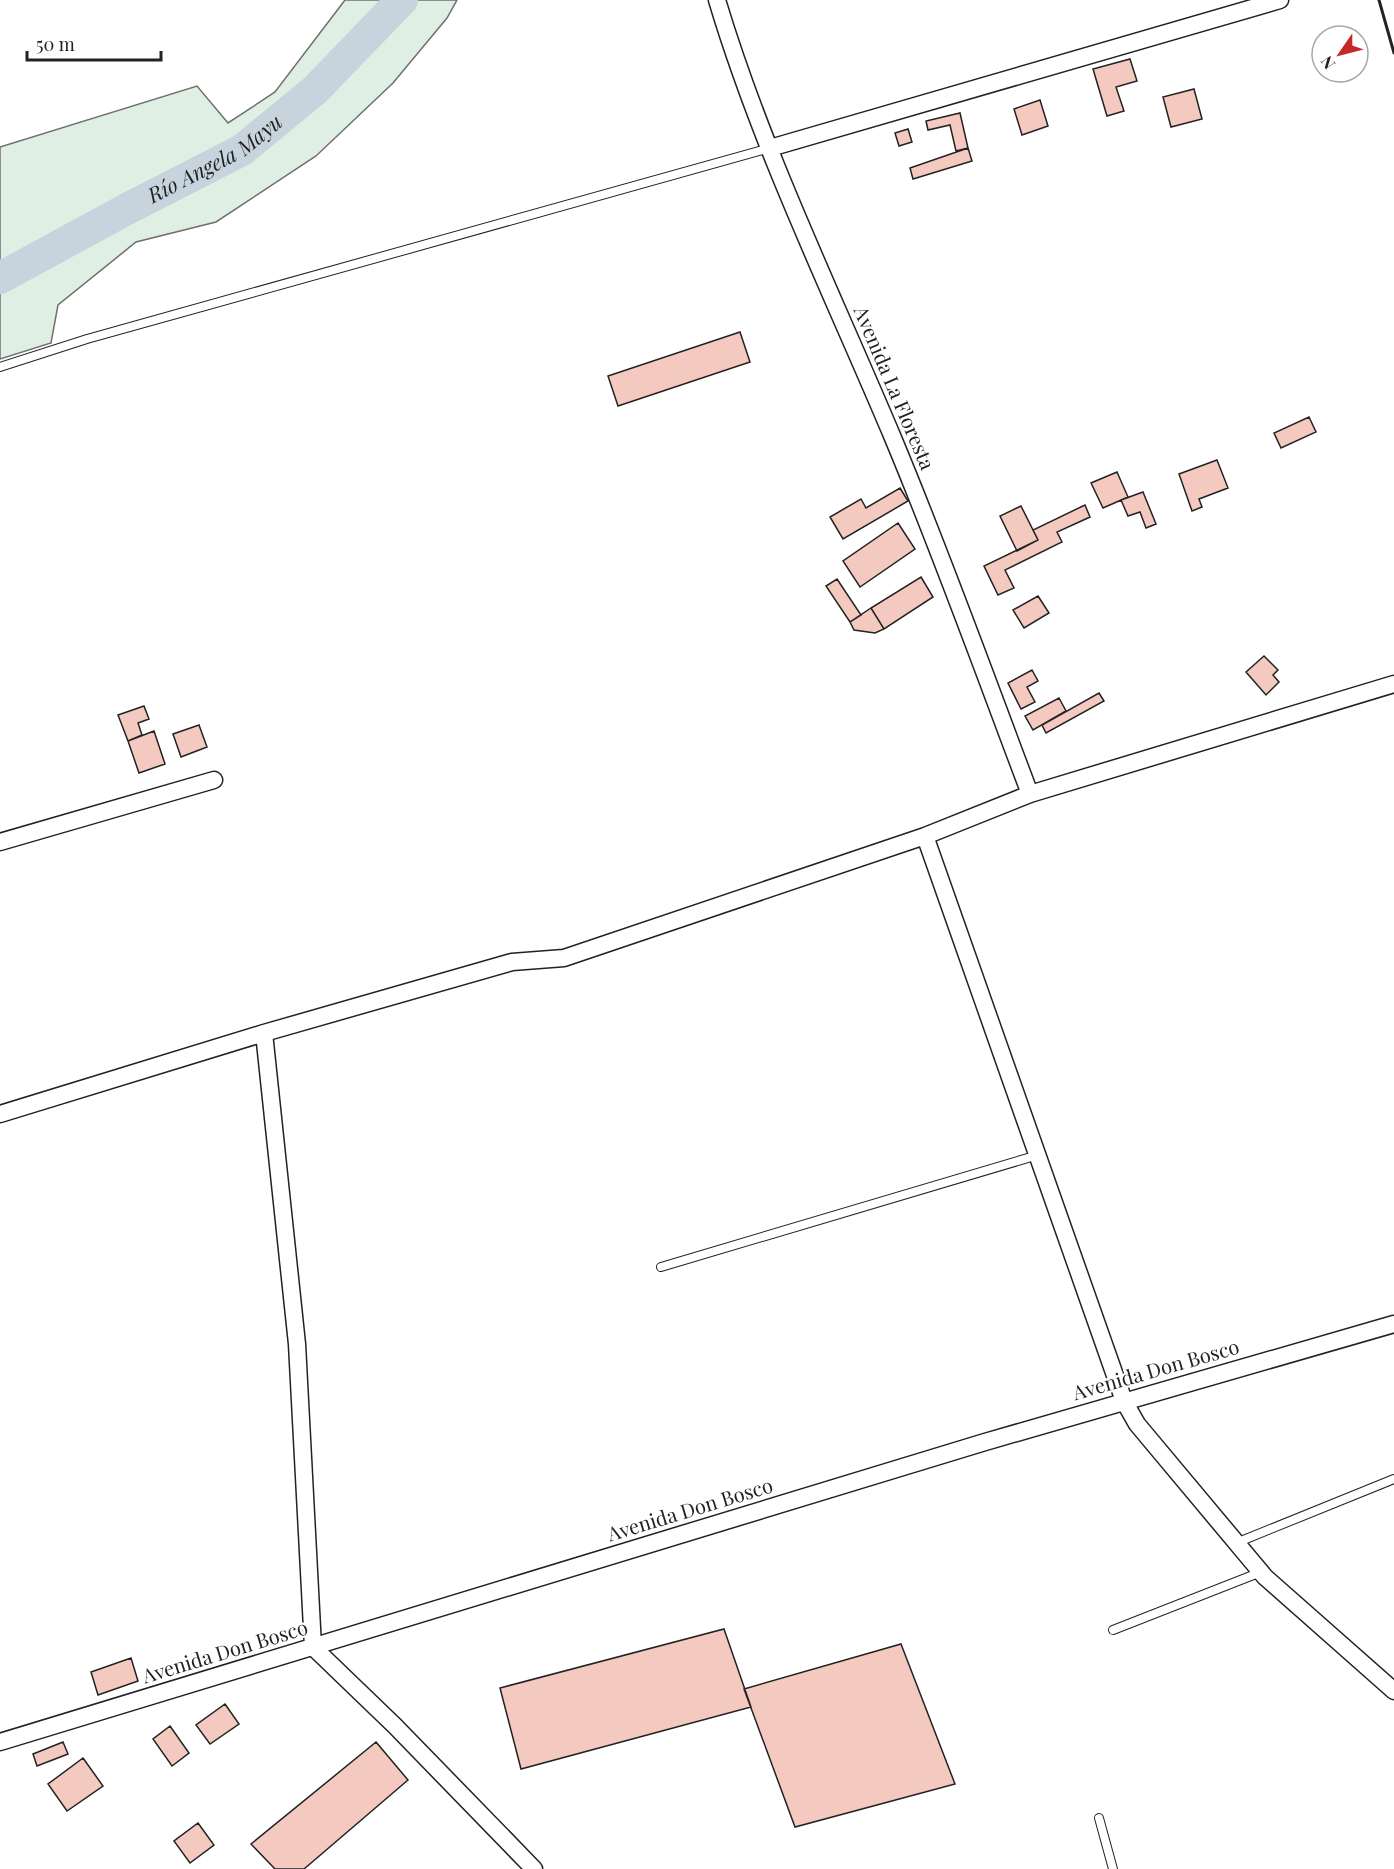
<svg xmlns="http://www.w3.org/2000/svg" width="1394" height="1869" font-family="'Playfair Display',serif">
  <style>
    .green { fill: #e0efe3; stroke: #6f6f6f; stroke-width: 1.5 }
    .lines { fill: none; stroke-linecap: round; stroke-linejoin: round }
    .river { stroke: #c7d3dd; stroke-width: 32 }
    .building { fill: #f3c9c0; stroke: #222; stroke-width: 1.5 }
    .service-casing { stroke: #222; stroke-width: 10 }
    .minor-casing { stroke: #222; stroke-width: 19 }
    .service { stroke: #fff; stroke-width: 8 }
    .minor { stroke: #fff; stroke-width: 16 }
    .wall { stroke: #222; stroke-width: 3 }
    .labels { text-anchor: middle; stroke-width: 4.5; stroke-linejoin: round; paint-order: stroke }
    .street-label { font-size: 20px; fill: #222; stroke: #fff }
    .water-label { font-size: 21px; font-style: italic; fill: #222; stroke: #fff }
  </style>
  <rect width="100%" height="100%" fill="#fff"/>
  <!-- green -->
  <path class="green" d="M345 0H457L447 18 393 83 316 156 216 222 136 242 58 305 51 343 0 359V147L197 86 228 123 275 92Z"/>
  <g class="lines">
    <!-- river -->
    <path class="river" id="s1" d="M0 278 125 210 242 150 315 90 402 0"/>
  </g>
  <!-- building -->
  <path class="building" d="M1130 59 1137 81 1116 87 1124 111 1107 116 1093 69Z
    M1194 89 1202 119 1171 127 1163 97Z
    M1040 100 1048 126 1022 135 1014 109Z
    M960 113 968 148 956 151 950 125 928 130 926 121Z
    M908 129 912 142 899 146 895 133Z
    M968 148 972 161 913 179 910 168Z
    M740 332 750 362 618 406 608 376Z
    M1309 417 1316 432 1281 448 1274 433Z
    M1217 460 1228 488 1199 499 1202 507 1192 511 1179 474Z
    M1117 472 1128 497 1103 508 1091 483Z
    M900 488 908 501 843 539 830 517 861 499 866 508Z
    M1143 492 1156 524 1146 528 1140 512 1128 516 1121 500Z
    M1085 505 1090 517 1057 532 1062 542 1005 570 1014 588 998 595 984 566 1038 540 1033 530Z
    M1021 506 1038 540 1017 551 1000 516Z
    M898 523 915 549 860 587 843 561Z
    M921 577 933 597 884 629 871 608Z
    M837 579 861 615 850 622 826 586Z
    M1038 596 1049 613 1024 628 1013 610Z
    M871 608 884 629 875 633 854 630 850 622Z
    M1264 656 1278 670 1273 675 1279 682 1266 695 1246 672Z
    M1032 670 1038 681 1027 687 1035 702 1021 709 1008 683Z
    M1099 693 1104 701 1046 733 1042 725Z
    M1059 698 1066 711 1033 730 1025 716Z
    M144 706 149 719 138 723 142 735 128 741 118 715Z
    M199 725 207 747 181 757 173 734Z
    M154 731 165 764 139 773 128 741Z
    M724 1629 751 1707 521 1769 500 1688Z
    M901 1644 955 1784 795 1827 744 1689Z
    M131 1658 138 1681 98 1695 91 1672Z
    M225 1704 239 1724 210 1744 196 1725Z
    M170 1726 189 1753 172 1766 153 1739Z
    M63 1742 68 1754 37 1766 33 1754Z
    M376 1742 408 1780 304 1869H275L251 1844Z
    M83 1758 103 1786 67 1811 48 1784Z
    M198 1823 214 1845 190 1863 174 1841Z"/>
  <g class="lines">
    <defs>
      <path id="service" d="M0 367 87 339 770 148
        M661 1267 1038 1155
        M1236 1543 1394 1479
        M1113 1630 1261 1572
        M1099 1818 1113 1869"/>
      <path id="minor" d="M717 0C762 150 832 293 893 438 942 555 985 675 1030 794
        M770 148 1280 0
        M925 836 1124 1401 1137 1424 1265 1577 1394 1691
        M0 842 214 780
        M264 1033 297 1344 313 1647 395 1726 534 1869
        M0 1114 264 1033 512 962 564 958 925 836 1030 794 1394 684
        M0 1742 985 1442 1394 1324"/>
    </defs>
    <!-- service casing -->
    <use href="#service" class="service-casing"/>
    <!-- minor casing -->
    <use href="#minor" class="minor-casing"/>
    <!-- service -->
    <use href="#service" class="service"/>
    <!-- minor -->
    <use href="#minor" class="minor"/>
    <!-- wall -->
    <path class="wall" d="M1379 0 1394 53"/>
  </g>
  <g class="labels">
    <!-- street labels -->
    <g class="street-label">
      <text transform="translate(894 388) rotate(67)" y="7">Avenida La Floresta</text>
      <text transform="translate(1156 1370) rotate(-16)" y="7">Avenida Don Bosco</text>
      <text transform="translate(690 1510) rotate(-17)" y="7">Avenida Don Bosco</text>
      <text transform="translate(225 1652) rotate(-17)" y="7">Avenida Don Bosco</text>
    </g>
    <!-- water labels -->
    <g class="water-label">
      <text dy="7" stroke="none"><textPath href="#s1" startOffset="246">Río Angela Mayu</textPath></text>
    </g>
  </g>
  <!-- north arrow -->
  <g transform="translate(1340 54) rotate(235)"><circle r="28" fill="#ffffff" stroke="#a7a7a7" stroke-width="1.5"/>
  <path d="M0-4.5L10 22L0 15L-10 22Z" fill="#c62828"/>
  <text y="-9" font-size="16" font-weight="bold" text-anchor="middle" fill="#222222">N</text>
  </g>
  <!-- scale -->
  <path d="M27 51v9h134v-9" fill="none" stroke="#222222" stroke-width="3"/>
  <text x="36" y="51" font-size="18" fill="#222222" stroke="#ffffff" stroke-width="4.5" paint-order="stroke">50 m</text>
</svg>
